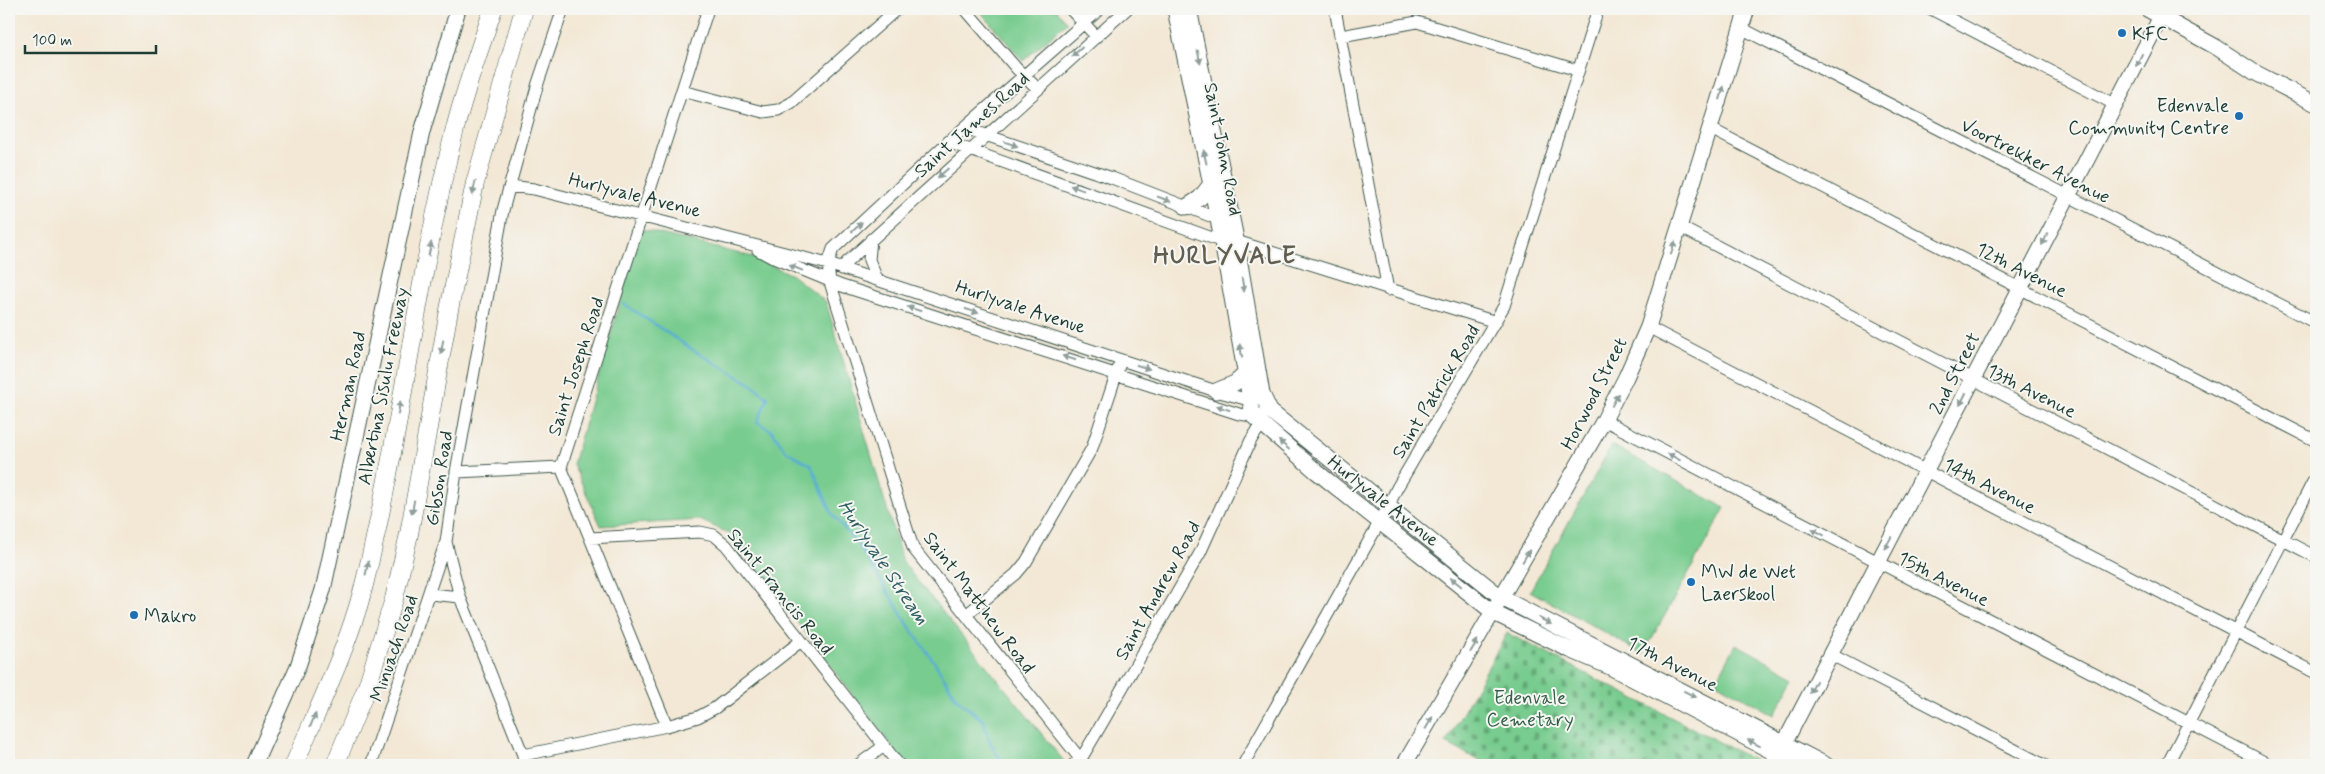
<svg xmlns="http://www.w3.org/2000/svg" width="2325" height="774" font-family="Mynerve,sans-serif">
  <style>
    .cemetery { fill: url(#cemetery-stones); stroke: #4c8462 }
    .green { fill: #78cc8f; stroke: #4c8462 }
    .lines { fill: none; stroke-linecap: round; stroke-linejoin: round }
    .stream { stroke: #58add5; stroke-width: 2.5 }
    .minor-casing { stroke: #3f574c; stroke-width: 13 }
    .major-casing { stroke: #3f574c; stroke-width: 17 }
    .highway-casing { stroke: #3f574c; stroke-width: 19 }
    .minor { stroke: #fff; stroke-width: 11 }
    .major { stroke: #fff; stroke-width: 15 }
    .highway { stroke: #fff; stroke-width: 18 }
    .oneway { fill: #8f9e9a }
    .poi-dot { fill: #1f6fb2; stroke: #f6f6f2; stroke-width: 2 }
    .labels { text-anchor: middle; stroke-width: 4; stroke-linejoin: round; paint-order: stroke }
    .poi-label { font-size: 19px; fill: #1f3d34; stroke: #f6f6f2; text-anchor: start }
    .street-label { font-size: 19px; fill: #1f3d34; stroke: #f6f6f2 }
    .park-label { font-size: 19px; fill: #35614b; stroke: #f6f6f2 }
    .water-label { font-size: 20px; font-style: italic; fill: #305f64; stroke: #f6f6f2 }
    .district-label { font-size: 24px; font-weight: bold; letter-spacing: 1px; fill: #625e51; stroke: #f6f6f2 }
  </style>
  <defs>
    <pattern id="cemetery-stones" width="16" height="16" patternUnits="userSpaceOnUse" patternTransform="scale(1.25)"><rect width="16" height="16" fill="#78cc8f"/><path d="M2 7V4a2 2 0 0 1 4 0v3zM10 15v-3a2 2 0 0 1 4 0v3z" fill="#62a776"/></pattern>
  </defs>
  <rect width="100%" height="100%" fill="#f6f6f2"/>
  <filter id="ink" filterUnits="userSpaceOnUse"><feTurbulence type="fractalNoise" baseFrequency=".02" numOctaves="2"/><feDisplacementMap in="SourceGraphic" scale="10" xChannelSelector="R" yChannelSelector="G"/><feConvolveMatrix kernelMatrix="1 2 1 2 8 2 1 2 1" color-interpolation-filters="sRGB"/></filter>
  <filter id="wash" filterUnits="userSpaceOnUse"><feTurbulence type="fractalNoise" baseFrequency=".0096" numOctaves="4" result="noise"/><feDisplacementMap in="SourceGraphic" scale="20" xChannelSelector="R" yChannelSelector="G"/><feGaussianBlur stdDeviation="1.12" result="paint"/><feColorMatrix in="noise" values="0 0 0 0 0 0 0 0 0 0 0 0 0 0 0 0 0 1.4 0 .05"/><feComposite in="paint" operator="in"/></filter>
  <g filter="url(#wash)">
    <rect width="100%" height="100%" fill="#f3e8d5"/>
    <!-- cemetery -->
    <path class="cemetery" d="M1507 633 1760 763 1759 765H1488L1446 743Z"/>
    <!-- green -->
    <path class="green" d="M978 9H1056L1067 22 1023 61Z
      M641 229 753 257 792 275 826 302 902 560 911 573 1067 765H906L730 534 700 520 601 526 573 464Z
      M1612 445 1725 508 1643 654 1530 591Z
      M1736 644 1795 676 1774 715 1716 682Z"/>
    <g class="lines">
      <!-- stream -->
      <path class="stream" d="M624 304 693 350 751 384 768 398 757 422 772 431 786 451 811 465 832 514 859 546 912 631 935 663 957 699 984 721 988 738 996 753 1007 765"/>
    </g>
  </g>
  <g filter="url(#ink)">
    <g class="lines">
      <defs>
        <path id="minor" d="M965 9 1017 69 1037 88
          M1070 9 1096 36
          M1335 9 1388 290
          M1931 9 2116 105
          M1741 28 2316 323
          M1341 36 1417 22 1577 70
          M682 91 763 112 778 110 791 103 897 9
          M965 128 1112 178 1218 219 1223 224
          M1711 129 2316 441
          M948 142 1226 243
          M510 186 534 189 828 264 1216 391 1249 400 1257 396
          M1680 227 2316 557
          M871 239 869 260 877 279
          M1236 241 1496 322
          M758 250 771 257 842 286 1239 414 1253 416 1270 411
          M842 269 847 262 1127 9
          M1648 327 2316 673
          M1604 420 2270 765
          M456 472 561 467
          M590 538 700 532 714 535 726 545 899 765
          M430 594 460 597
          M966 615 1016 574 1026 562 1092 448 1119 366
          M1830 654 2044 765
          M667 726 561 467 708 9
          M523 755 667 726 698 717 715 708 801 641
          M371 765 445 544
          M524 765 523 755 460 597 446 542 456 472 503 210 538 83 563 9
          M858 765 884 746
          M1073 765 1081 759 1101 725 1200 553 1251 440 1261 425
          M1085 765 913 548 830 282 828 264 833 249 948 142 1100 9
          M1243 765 1388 507 1397 488 1504 306 1598 9
          M2167 765 2316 476"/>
        <path id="major" d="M1175 9 1218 219 1253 416 1317 472 1494 613 1570 650 1610 667 1798 765
          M1189 9 1235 234 1262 394 1270 411 1502 598 1826 765
          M2147 9 2216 47 2254 72 2316 104
          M1186 207 1200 198 1211 184
          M1216 391 1235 383 1245 374
          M254 765 298 666 323 590 422 132 458 9
          M1404 765 1604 420 1626 377 1648 327 1747 9
          M1773 765 2165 9"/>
        <path id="highway" d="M294 765C318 708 347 650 363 589 401 438 416 281 455 129 465 88 480 49 493 9
          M335 765 367 687 394 599 409 534 449 310 475 183 524 9"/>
      </defs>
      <!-- minor casing -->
      <use href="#minor" class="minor-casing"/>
      <!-- major casing -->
      <use href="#major" class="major-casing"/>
      <!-- highway casing -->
      <use href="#highway" class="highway-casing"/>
      <!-- minor -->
      <use href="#minor" class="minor"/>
      <!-- major -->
      <use href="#major" class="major"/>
      <!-- highway -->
      <use href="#highway" class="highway"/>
    </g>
    <!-- one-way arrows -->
    <defs><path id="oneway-solid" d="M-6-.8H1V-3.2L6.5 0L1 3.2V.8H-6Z" transform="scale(1.25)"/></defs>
    <g class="oneway">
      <use href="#oneway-solid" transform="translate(1077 52) rotate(138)"/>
      <use href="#oneway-solid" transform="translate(1199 57) rotate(78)"/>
      <use href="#oneway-solid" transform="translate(2139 60) rotate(117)"/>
      <use href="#oneway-solid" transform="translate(1722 93) rotate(-74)"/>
      <use href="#oneway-solid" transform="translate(1011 144) rotate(19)"/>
      <use href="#oneway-solid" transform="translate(1205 157) rotate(-102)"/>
      <use href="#oneway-solid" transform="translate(943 173) rotate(138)"/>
      <use href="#oneway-solid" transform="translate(474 188) rotate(102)"/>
      <use href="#oneway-solid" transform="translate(1077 188) rotate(-160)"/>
      <use href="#oneway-solid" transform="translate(1164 199) rotate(21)"/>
      <use href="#oneway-solid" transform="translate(857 227) rotate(-43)"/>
      <use href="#oneway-solid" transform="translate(2045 239) rotate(118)"/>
      <use href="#oneway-solid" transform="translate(1673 248) rotate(-73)"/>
      <use href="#oneway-solid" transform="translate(430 249) rotate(-78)"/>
      <use href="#oneway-solid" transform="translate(796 268) rotate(-158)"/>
      <use href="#oneway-solid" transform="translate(1243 285) rotate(80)"/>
      <use href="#oneway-solid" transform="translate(914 309) rotate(-162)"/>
      <use href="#oneway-solid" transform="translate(972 311) rotate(18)"/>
      <use href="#oneway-solid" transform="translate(442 347) rotate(100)"/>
      <use href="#oneway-solid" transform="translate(1241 351) rotate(-100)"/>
      <use href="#oneway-solid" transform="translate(1069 358) rotate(-162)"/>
      <use href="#oneway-solid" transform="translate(1143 367) rotate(18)"/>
      <use href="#oneway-solid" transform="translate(1963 399) rotate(117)"/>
      <use href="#oneway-solid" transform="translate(1615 400) rotate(-62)"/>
      <use href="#oneway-solid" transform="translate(399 408) rotate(-80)"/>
      <use href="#oneway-solid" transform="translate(1223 408) rotate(-162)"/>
      <use href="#oneway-solid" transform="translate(1284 445) rotate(-139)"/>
      <use href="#oneway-solid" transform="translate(1674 457) rotate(-152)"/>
      <use href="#oneway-solid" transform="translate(413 507) rotate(100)"/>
      <use href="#oneway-solid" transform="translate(1818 532) rotate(-152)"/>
      <use href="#oneway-solid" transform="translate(1888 543) rotate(118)"/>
      <use href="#oneway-solid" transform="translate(1526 556) rotate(-60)"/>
      <use href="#oneway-solid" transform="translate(367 568) rotate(-78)"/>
      <use href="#oneway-solid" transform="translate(1456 582) rotate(-141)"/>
      <use href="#oneway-solid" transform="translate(1545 621) rotate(27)"/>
      <use href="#oneway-solid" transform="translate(1474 646) rotate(-59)"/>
      <use href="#oneway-solid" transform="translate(1813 687) rotate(117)"/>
      <use href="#oneway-solid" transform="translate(1690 694) rotate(27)"/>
      <use href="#oneway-solid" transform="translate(313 720) rotate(-67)"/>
      <use href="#oneway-solid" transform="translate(1429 723) rotate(-60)"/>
      <use href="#oneway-solid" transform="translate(1754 743) rotate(-152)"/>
    </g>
  </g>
  <!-- markers -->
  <g class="poi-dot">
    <circle cx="2122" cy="33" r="5"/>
    <circle cx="2239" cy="116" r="5"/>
    <circle cx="1691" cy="582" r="5"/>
    <circle cx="134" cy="615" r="5"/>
  </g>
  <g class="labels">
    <!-- poi labels -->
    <g class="poi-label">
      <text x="2132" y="40">KFC</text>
      <text x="2229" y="112" text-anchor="end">Edenvale<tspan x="2229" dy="22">Community Centre</tspan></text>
      <text x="1701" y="578">MW de Wet<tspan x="1701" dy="22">Laerskool</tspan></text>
      <text x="144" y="622">Makro</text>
    </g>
    <!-- street labels -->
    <g class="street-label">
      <text transform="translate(971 124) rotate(-42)" y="7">Saint James Road</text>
      <text transform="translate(1224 149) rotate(79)" y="7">Saint John Road</text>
      <text transform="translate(2036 160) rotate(27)" y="7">Voortrekker Avenue</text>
      <text transform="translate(635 194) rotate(14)" y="7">Hurlyvale Avenue</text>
      <text transform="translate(2022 269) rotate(27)" y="7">12th Avenue</text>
      <text transform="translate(1021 306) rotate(18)" y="7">Hurlyvale Avenue</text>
      <text transform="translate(575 366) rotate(-72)" y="7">Saint Joseph Road</text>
      <text transform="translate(1954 373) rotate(-63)" y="7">2nd Street</text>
      <text transform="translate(347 386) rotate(-78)" y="7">Herman Road</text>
      <text transform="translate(382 386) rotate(-79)" y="7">Albertina Sisulu Freeway</text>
      <text transform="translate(2032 390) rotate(27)" y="7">13th Avenue</text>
      <text transform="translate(1435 391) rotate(-59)" y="7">Saint Patrick Road</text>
      <text transform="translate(1593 393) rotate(-63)" y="7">Horwood Street</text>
      <text transform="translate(438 478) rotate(-81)" y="7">Gibson Road</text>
      <text transform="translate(1990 485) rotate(27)" y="7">14th Avenue</text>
      <text transform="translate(1384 500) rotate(38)" y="7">Hurlyvale Avenue</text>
      <text transform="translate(1944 578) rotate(27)" y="7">15th Avenue</text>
      <text transform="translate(1157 590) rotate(-61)" y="7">Saint Andrew Road</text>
      <text transform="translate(781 591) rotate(51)" y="7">Saint Francis Road</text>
      <text transform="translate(980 602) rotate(53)" y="7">Saint Matthew Road</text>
      <text transform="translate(393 648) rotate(-71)" y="7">Minuach Road</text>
      <text transform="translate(1673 663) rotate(27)" y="7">17th Avenue</text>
    </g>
    <!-- park labels -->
    <g class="park-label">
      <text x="1530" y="704">Edenvale<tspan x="1530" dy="22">Cemetary</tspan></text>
    </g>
    <!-- water labels -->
    <g class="water-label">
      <text transform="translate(884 562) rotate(56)" y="7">Hurlyvale Stream</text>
    </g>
    <!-- district labels -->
    <g class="district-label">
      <text x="1225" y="263">HURLYVALE</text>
    </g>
  </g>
  <!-- margin -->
  <rect width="2325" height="774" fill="none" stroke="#f6f6f2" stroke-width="30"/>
  <!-- scale -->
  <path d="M25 45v8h131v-8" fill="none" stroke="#1f3d34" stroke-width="2.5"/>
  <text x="32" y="45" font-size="15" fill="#1f3d34" stroke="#f6f6f2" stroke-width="4" paint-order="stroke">100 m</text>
</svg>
